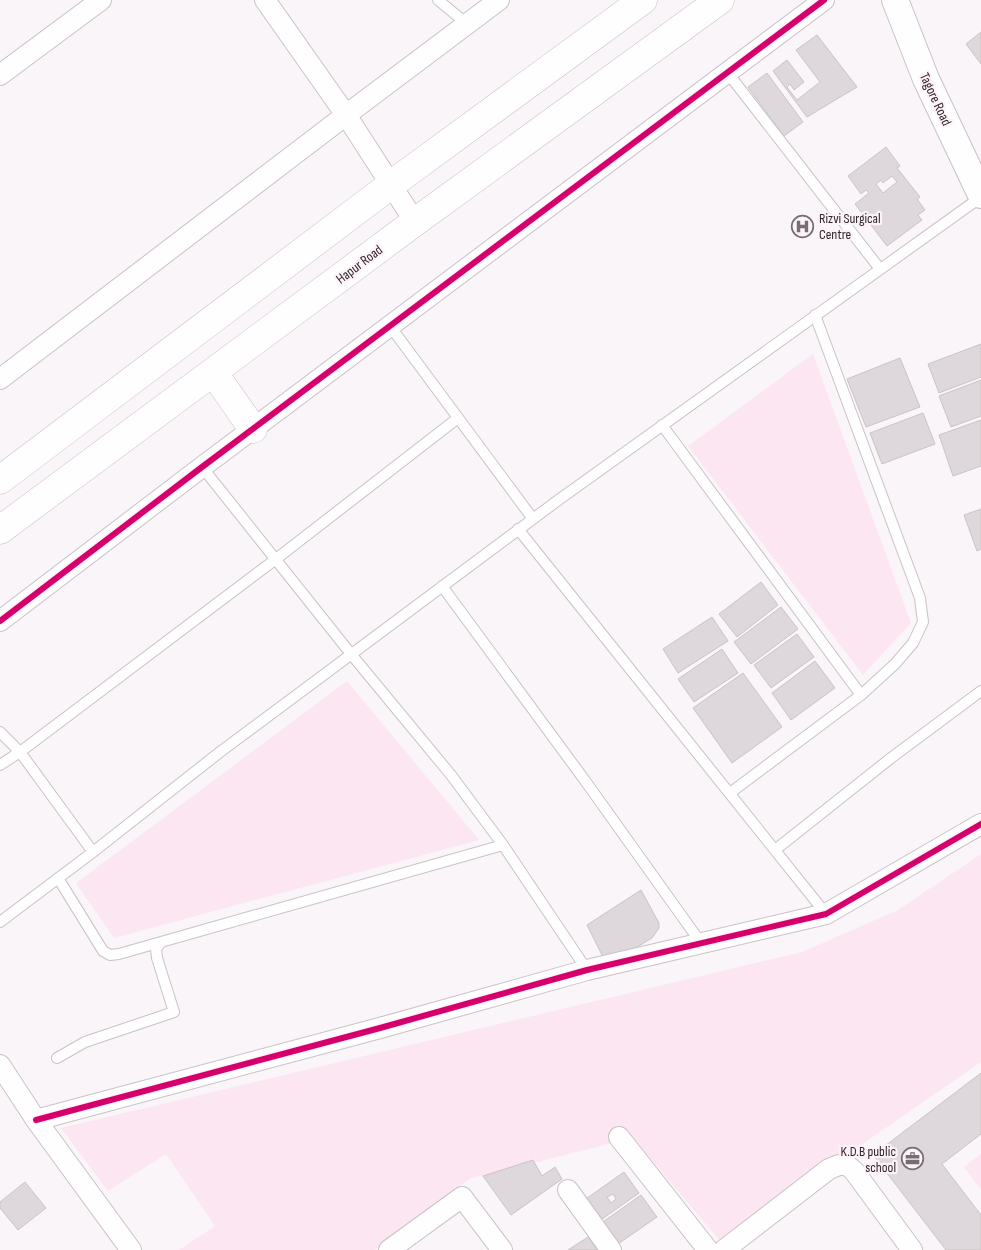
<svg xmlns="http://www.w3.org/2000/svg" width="981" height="1250" font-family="'Sofia Sans Condensed',sans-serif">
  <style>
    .green { fill: #fce6f2 }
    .building { fill: #ded7db; stroke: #cac4c7; fill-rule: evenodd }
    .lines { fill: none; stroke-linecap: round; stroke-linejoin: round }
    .service-casing { stroke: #cac2c6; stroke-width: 12 }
    .minor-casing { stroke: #cac2c6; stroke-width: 22 }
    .tertiary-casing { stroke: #cac2c6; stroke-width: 28 }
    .secondary-casing { stroke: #cac2c6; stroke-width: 29 }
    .service { stroke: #fefefe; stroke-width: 10 }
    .minor { stroke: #fefefe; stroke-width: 20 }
    .tertiary { stroke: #fefefe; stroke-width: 26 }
    .secondary { stroke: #fefefe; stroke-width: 28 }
    .cycleway-casing { stroke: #fdf2f8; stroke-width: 9 }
    .cycleway { stroke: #d6006c; stroke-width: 6 }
    .labels { text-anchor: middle; stroke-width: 4.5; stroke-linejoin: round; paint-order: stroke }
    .street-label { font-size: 14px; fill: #2f252b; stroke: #fdf2f8 }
    .poi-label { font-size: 14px; fill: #2f252b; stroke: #fdf2f8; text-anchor: start }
  </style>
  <rect width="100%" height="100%" fill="#faf5f8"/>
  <!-- green -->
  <path class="green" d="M813 354 911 623 863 675 688 446Z
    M347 681 479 840 114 938 76 883Z
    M981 854V1062L721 1242 633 1138 469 1179 375 1250H179L215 1226 166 1154 108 1191 61 1128 802 952 898 910Z
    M981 1154V1190L964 1167Z"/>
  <!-- building -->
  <path class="building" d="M981 32V64L966 44Z
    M817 35 857 87 807 117 773 71 787 60 804 82 794 90 790 84 787 87 797 100 820 82 796 50Z
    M767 73 803 122 784 136 748 87Z
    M886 147 900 166 897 168 920 197 917 199 925 210 918 215 922 220 887 246 855 204 869 193 866 190 861 194 848 176ZM892 176 897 182 883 193 876 184 881 180 883 183Z
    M804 219 810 228 801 233 796 223Z
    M981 344V377L939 393 928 364Z
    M900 358 920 407 866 427 847 379Z
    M981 380V416L951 427 939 396Z
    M923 413 935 444 882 464 870 433Z
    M981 420V466L953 476 939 435Z
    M981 509V549L977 551 964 515Z
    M761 582 778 605 737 637 719 614Z
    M781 607 798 629 751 664 734 642Z
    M712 617 728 641 678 673 663 649Z
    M797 634 814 657 771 688 754 665Z
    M722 649 738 673 694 702 678 679Z
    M815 661 835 688 791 720 772 693Z
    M743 673 782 727 732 763 693 708Z
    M641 890 659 923V928L652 938 621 957 604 959 587 925Z
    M981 1073V1134L942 1164 981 1215V1250H946L873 1155Z
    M533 1160 542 1176 555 1167 562 1179 511 1215 483 1176Z
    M624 1172 639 1193 598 1222 583 1201ZM613 1194 616 1199 611 1203 607 1197Z
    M25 1182 46 1208 18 1230 0 1208V1202Z
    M641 1195 657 1217 615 1246 600 1224Z
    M588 1237 597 1250H568Z"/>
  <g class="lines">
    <defs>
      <path id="service" d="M438 0 467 24
        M727 72 880 269
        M390 326 533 519
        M662 425 861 695
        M202 467 351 654 451 775 503 845 587 970
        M518 529 826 914
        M442 586 586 782 701 943
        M0 732 20 752 93 852
        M0 765 20 752 276 559 458 418
        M730 793 861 695 895 664 913 643 923 622 920 598 815 315
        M775 850 891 758 981 691
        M58 878 103 951 110 955 119 954 161 942
        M0 922 93 852 220 752 557 501 981 197
        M57 1058 85 1042 174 1012 157 958 156 949 161 942 503 845"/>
      <path id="minor" d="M265 0 346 115 415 222
        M0 75 101 0
        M0 379 346 115 499 0
        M0 621 202 467 824 0
        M0 1065 36 1120 131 1250
        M36 1120 380 1028 587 970 826 914 981 824
        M619 1137 708 1250
        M568 1190 611 1250
        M389 1250 462 1197 502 1250
        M724 1250 829 1169 839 1165H847L854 1171 912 1250"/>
      <path id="tertiary" d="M895 0 926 79 981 195"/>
      <path id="secondary" d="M213 372 253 429
        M0 480 392 184 643 0
        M0 530 415 222 720 0"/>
    </defs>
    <!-- service casing -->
    <use href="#service" class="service-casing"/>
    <!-- minor casing -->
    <use href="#minor" class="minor-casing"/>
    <!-- tertiary casing -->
    <use href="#tertiary" class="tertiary-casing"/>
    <!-- secondary casing -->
    <use href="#secondary" class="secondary-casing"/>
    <!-- service -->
    <use href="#service" class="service"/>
    <!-- minor -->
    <use href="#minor" class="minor"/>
    <!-- tertiary -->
    <use href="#tertiary" class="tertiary"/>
    <!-- secondary -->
    <use href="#secondary" class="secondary"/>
    <defs>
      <path id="cycleway" d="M0 621 202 467 824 0
        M36 1120 380 1028 587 970 826 914 981 824"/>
    </defs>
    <!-- cycleway casing -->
    <use href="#cycleway" class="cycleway-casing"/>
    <!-- cycleway -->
    <use href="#cycleway" class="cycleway"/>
  </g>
  <!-- icons -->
  <defs>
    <symbol id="hospital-ring" viewBox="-11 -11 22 22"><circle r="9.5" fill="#fdf2f8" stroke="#766e73" stroke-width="1.5"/><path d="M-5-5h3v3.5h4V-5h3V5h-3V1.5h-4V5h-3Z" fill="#766e73"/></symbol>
    <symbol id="office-ring" viewBox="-11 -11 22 22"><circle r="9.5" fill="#fdf2f8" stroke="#766e73" stroke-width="1.5"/><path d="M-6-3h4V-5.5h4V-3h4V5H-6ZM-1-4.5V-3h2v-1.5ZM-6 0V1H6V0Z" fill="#766e73"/></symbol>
  </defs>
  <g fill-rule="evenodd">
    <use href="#hospital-ring" x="790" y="214" width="25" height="25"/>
    <use href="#office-ring" x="900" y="1146" width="25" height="25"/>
  </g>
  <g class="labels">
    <!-- street labels -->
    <g class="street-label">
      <text transform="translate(936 99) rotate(65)" y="5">Tagore Road</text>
      <text transform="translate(359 264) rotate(-37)" y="5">Hapur Road</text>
    </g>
    <!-- poi labels -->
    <g class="poi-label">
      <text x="819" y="223">Rizvi Surgical<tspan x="819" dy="16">Centre</tspan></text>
      <text x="896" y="1156" text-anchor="end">K.D.B public<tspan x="896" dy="16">school</tspan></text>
    </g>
  </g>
</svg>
